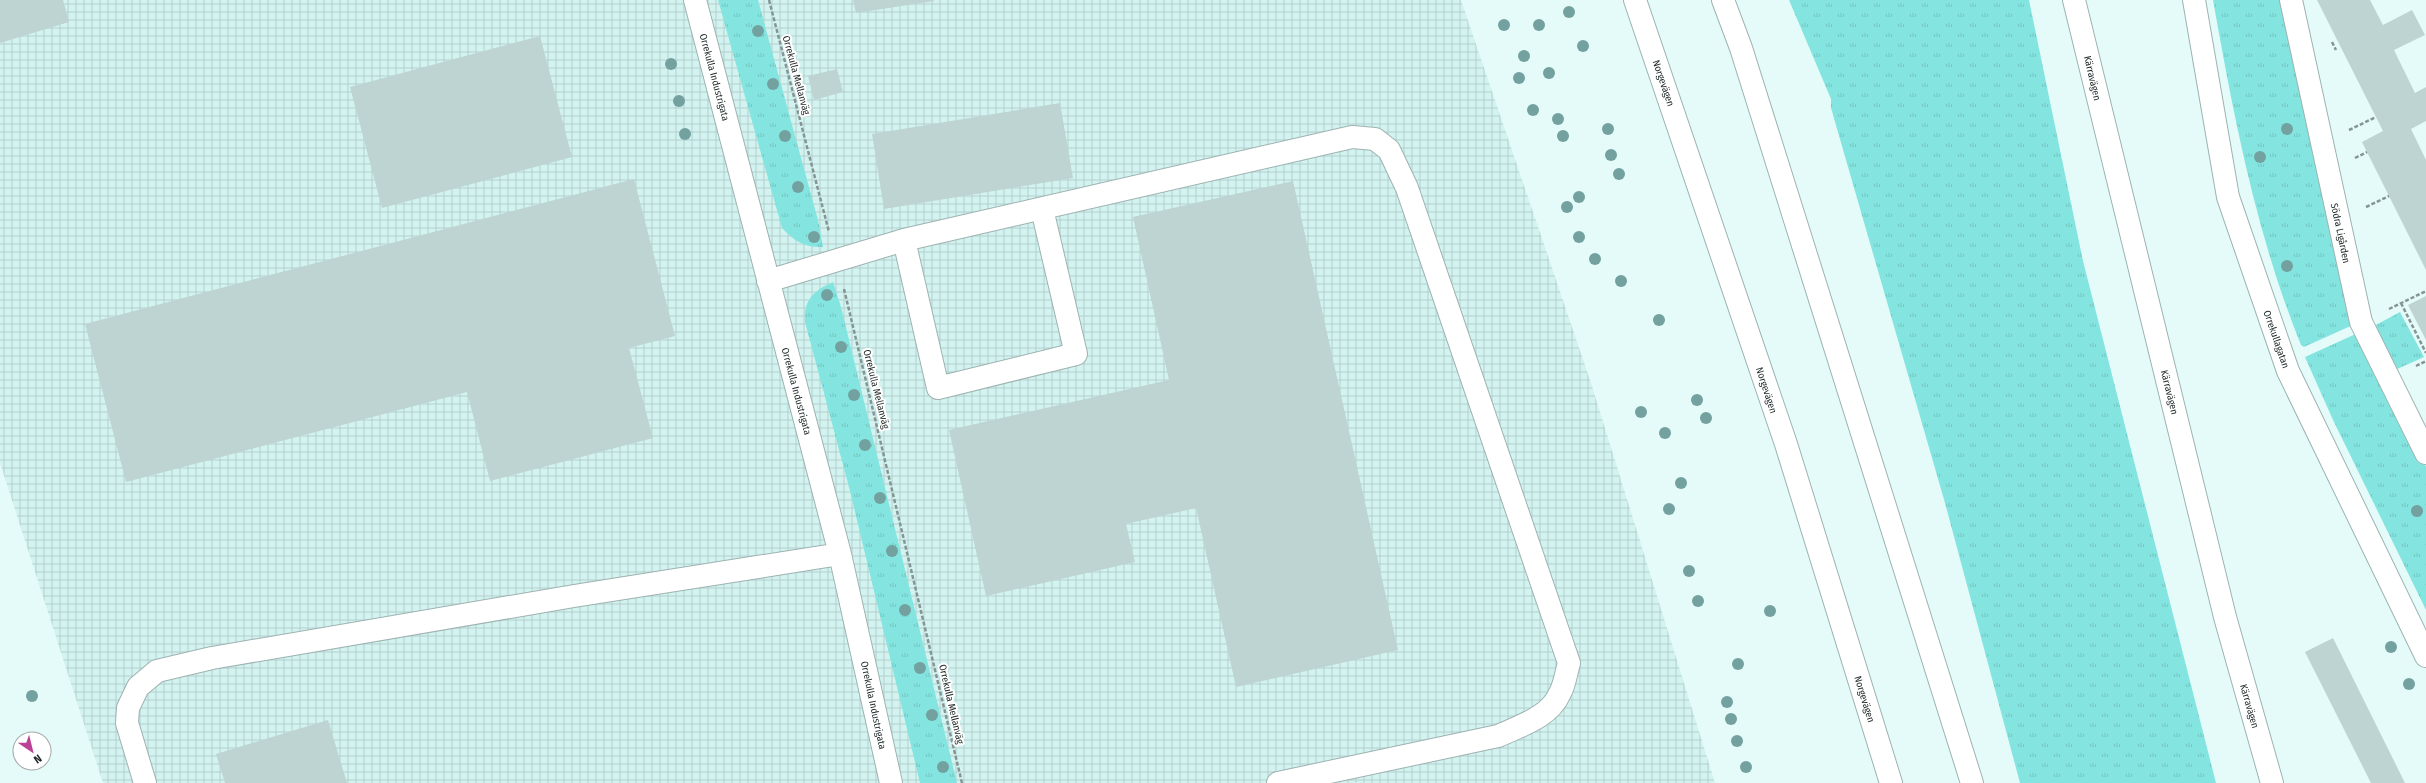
<svg xmlns="http://www.w3.org/2000/svg" width="2426" height="783" font-family="'Fira Sans Condensed',sans-serif">
  <style>
    .industrial { fill: url(#industrial-grid) }
    .grass { fill: url(#grass-tufts) }
    .building { fill: #bdd4d3 }
    .lines { fill: none; stroke-linecap: round; stroke-linejoin: round }
    .minor-casing { stroke: #9db3b1; stroke-width: 24 }
    .highway-casing { stroke: #9db3b1; stroke-width: 24 }
    .path { stroke: #859594; stroke-width: 2.5; stroke-dasharray: 4 2; stroke-linecap: butt }
    .minor { stroke: #fff; stroke-width: 22 }
    .highway { stroke: #fff; stroke-width: 22 }
    .tree { fill: #73a19f }
    .labels { text-anchor: middle; stroke-width: 4; stroke-linejoin: round; paint-order: stroke }
    .street-label { font-size: 10px; fill: #1e2726; stroke: #fff }
  </style>
  <defs>
    <pattern id="industrial-grid" width="8" height="8" patternUnits="userSpaceOnUse"><rect width="8" height="8" fill="#d2f3f0"/><path d="M0 4h8M4 0v8" fill="none" stroke="#b4d0ce"/></pattern>
    <pattern id="grass-tufts" width="24" height="20" patternUnits="userSpaceOnUse"><rect width="24" height="20" fill="#84e5e0"/><path d="M3 7l-1-3M5 7V3M7 7l1-3M15 17l-1-3M17 17v-4M19 17l1-3" fill="none" stroke="#72c4c0"/></pattern>
  </defs>
  <rect width="100%" height="100%" fill="#e4fbfa"/>
  <!-- industrial -->
  <path class="industrial" d="M0 0H1461L1591 383 1715 783H103L0 463Z"/>
  <!-- grass -->
  <path class="grass" d="M718 0H758L818 220 823 247C805 248 794 241 782 228Z
    M1789 0H2029L2083 261 2216 783H2020L1945 503 1831 108V99Z
    M2213 0H2285L2355 324 2304 347 2301 345C2256 234 2234 118 2213 0Z
    M833 282 841 307 957 783H920L850 491 805 322C803 301 814 290 833 282Z
    M2400 312 2424 357 2395 370 2374 326Z
    M2360 332 2426 467V610L2333 420 2305 357Z"/>
  <!-- building -->
  <path class="building" d="M0 0H63L69 22 0 43Z
    M853 0H934V1L856 13Z
    M2317 0H2370L2383 25 2412 10 2425 35 2394 50 2415 93 2426 87V121L2411 129 2426 160V270L2362 142 2383 131Z
    M540 36 572 157 382 208 350 87Z
    M837 69 843 92 814 100 808 76Z
    M1060 103 1073 178 884 209 872 134Z
    M634 179 675 336 629 348 653 438 490 481 467 392 126 482 85 324Z
    M1293 181 1398 650 1236 687 1196 508 1126 524 1135 562 986 596 949 430 1169 380 1133 217Z
    M2426 296V340L2408 305Z
    M2333 638 2405 783H2371L2305 652Z
    M328 720 347 783H225L216 754Z"/>
  <g class="lines">
    <defs>
      <path id="minor" d="M695 0 840 554 891 783
        M2074 0 2225 617 2272 783
        M2194 0 2228 197 2288 371 2426 656
        M2291 0 2361 322 2426 453
        M904 240 938 388 1076 354 1042 209
        M768 281 904 240 1352 137 1375 139 1389 150 1407 188 1569 663C1566 673 1565 684 1560 693 1550 717 1520 726 1498 736L1278 783
        M145 783 127 723 128 708 138 687 157 671 212 658 574 596 840 554"/>
      <path id="highway" d="M1635 0 1786 444 1891 783
        M1723 0 1741 48 1972 783"/>
    </defs>
    <!-- minor casing -->
    <use href="#minor" class="minor-casing"/>
    <!-- highway casing -->
    <use href="#highway" class="highway-casing"/>
    <!-- path -->
    <path class="path" d="M769 0 829 232
      M2332 42 2336 50
      M2349 130 2376 117
      M2355 158 2367 152
      M2366 207 2389 196
      M844 289 962 783
      M2401 303 2426 353
      M2389 309 2426 291
      M2416 366 2426 361"/>
    <!-- minor -->
    <use href="#minor" class="minor"/>
    <!-- highway -->
    <use href="#highway" class="highway"/>
  </g>
  <!-- trees -->
  <g class="tree">
    <circle cx="1569" cy="12" r="6"/>
    <circle cx="1504" cy="25" r="6"/>
    <circle cx="1539" cy="25" r="6"/>
    <circle cx="758" cy="31" r="6"/>
    <circle cx="1583" cy="46" r="6"/>
    <circle cx="1524" cy="56" r="6"/>
    <circle cx="671" cy="64" r="6"/>
    <circle cx="1549" cy="73" r="6"/>
    <circle cx="1519" cy="78" r="6"/>
    <circle cx="773" cy="84" r="6"/>
    <circle cx="679" cy="101" r="6"/>
    <circle cx="1533" cy="110" r="6"/>
    <circle cx="1558" cy="119" r="6"/>
    <circle cx="1608" cy="129" r="6"/>
    <circle cx="2287" cy="129" r="6"/>
    <circle cx="685" cy="134" r="6"/>
    <circle cx="785" cy="136" r="6"/>
    <circle cx="1563" cy="136" r="6"/>
    <circle cx="1611" cy="155" r="6"/>
    <circle cx="2260" cy="157" r="6"/>
    <circle cx="1619" cy="174" r="6"/>
    <circle cx="798" cy="187" r="6"/>
    <circle cx="1579" cy="197" r="6"/>
    <circle cx="1567" cy="207" r="6"/>
    <circle cx="814" cy="237" r="6"/>
    <circle cx="1579" cy="237" r="6"/>
    <circle cx="1595" cy="259" r="6"/>
    <circle cx="2287" cy="266" r="6"/>
    <circle cx="1621" cy="281" r="6"/>
    <circle cx="827" cy="295" r="6"/>
    <circle cx="1659" cy="320" r="6"/>
    <circle cx="841" cy="347" r="6"/>
    <circle cx="854" cy="395" r="6"/>
    <circle cx="1697" cy="400" r="6"/>
    <circle cx="1641" cy="412" r="6"/>
    <circle cx="1706" cy="418" r="6"/>
    <circle cx="1665" cy="433" r="6"/>
    <circle cx="865" cy="445" r="6"/>
    <circle cx="1681" cy="483" r="6"/>
    <circle cx="880" cy="498" r="6"/>
    <circle cx="1669" cy="509" r="6"/>
    <circle cx="2417" cy="511" r="6"/>
    <circle cx="892" cy="551" r="6"/>
    <circle cx="1689" cy="571" r="6"/>
    <circle cx="1698" cy="601" r="6"/>
    <circle cx="905" cy="610" r="6"/>
    <circle cx="1770" cy="611" r="6"/>
    <circle cx="2391" cy="647" r="6"/>
    <circle cx="1738" cy="664" r="6"/>
    <circle cx="920" cy="668" r="6"/>
    <circle cx="2409" cy="684" r="6"/>
    <circle cx="32" cy="696" r="6"/>
    <circle cx="1727" cy="702" r="6"/>
    <circle cx="932" cy="715" r="6"/>
    <circle cx="1731" cy="719" r="6"/>
    <circle cx="1737" cy="741" r="6"/>
    <circle cx="943" cy="767" r="6"/>
    <circle cx="1746" cy="767" r="6"/>
  </g>
  <g class="labels">
    <!-- street labels -->
    <g class="street-label">
      <text transform="translate(797 75) rotate(75)" y="4">Orrekulla Mellanväg</text>
      <text transform="translate(715 77) rotate(75)" y="4">Orrekulla Industrigata</text>
      <text transform="translate(2093 78) rotate(77)" y="4">Kärravägen</text>
      <text transform="translate(1664 83) rotate(71)" y="4">Norgevägen</text>
      <text transform="translate(2341 233) rotate(78)" y="4">Södra Ligården</text>
      <text transform="translate(2277 339) rotate(71)" y="4">Orrekullagatan</text>
      <text transform="translate(877 389) rotate(76)" y="4">Orrekulla Mellanväg</text>
      <text transform="translate(1767 390) rotate(72)" y="4">Norgevägen</text>
      <text transform="translate(797 391) rotate(75)" y="4">Orrekulla Industrigata</text>
      <text transform="translate(2170 392) rotate(76)" y="4">Kärravägen</text>
      <text transform="translate(1865 699) rotate(73)" y="4">Norgevägen</text>
      <text transform="translate(952 704) rotate(77)" y="4">Orrekulla Mellanväg</text>
      <text transform="translate(874 705) rotate(78)" y="4">Orrekulla Industrigata</text>
      <text transform="translate(2250 706) rotate(74)" y="4">Kärravägen</text>
    </g>
  </g>
  <!-- north arrow -->
  <g transform="translate(32 751) rotate(145)"><circle r="19" fill="#ffffff" stroke="#a5a9a8"/>
  <path d="M0-3L7 15L0 10L-7 15Z" fill="#bb4397"/>
  <text y="-6" font-size="11" font-weight="bold" text-anchor="middle" fill="#1e2726">N</text>
  </g>
</svg>
